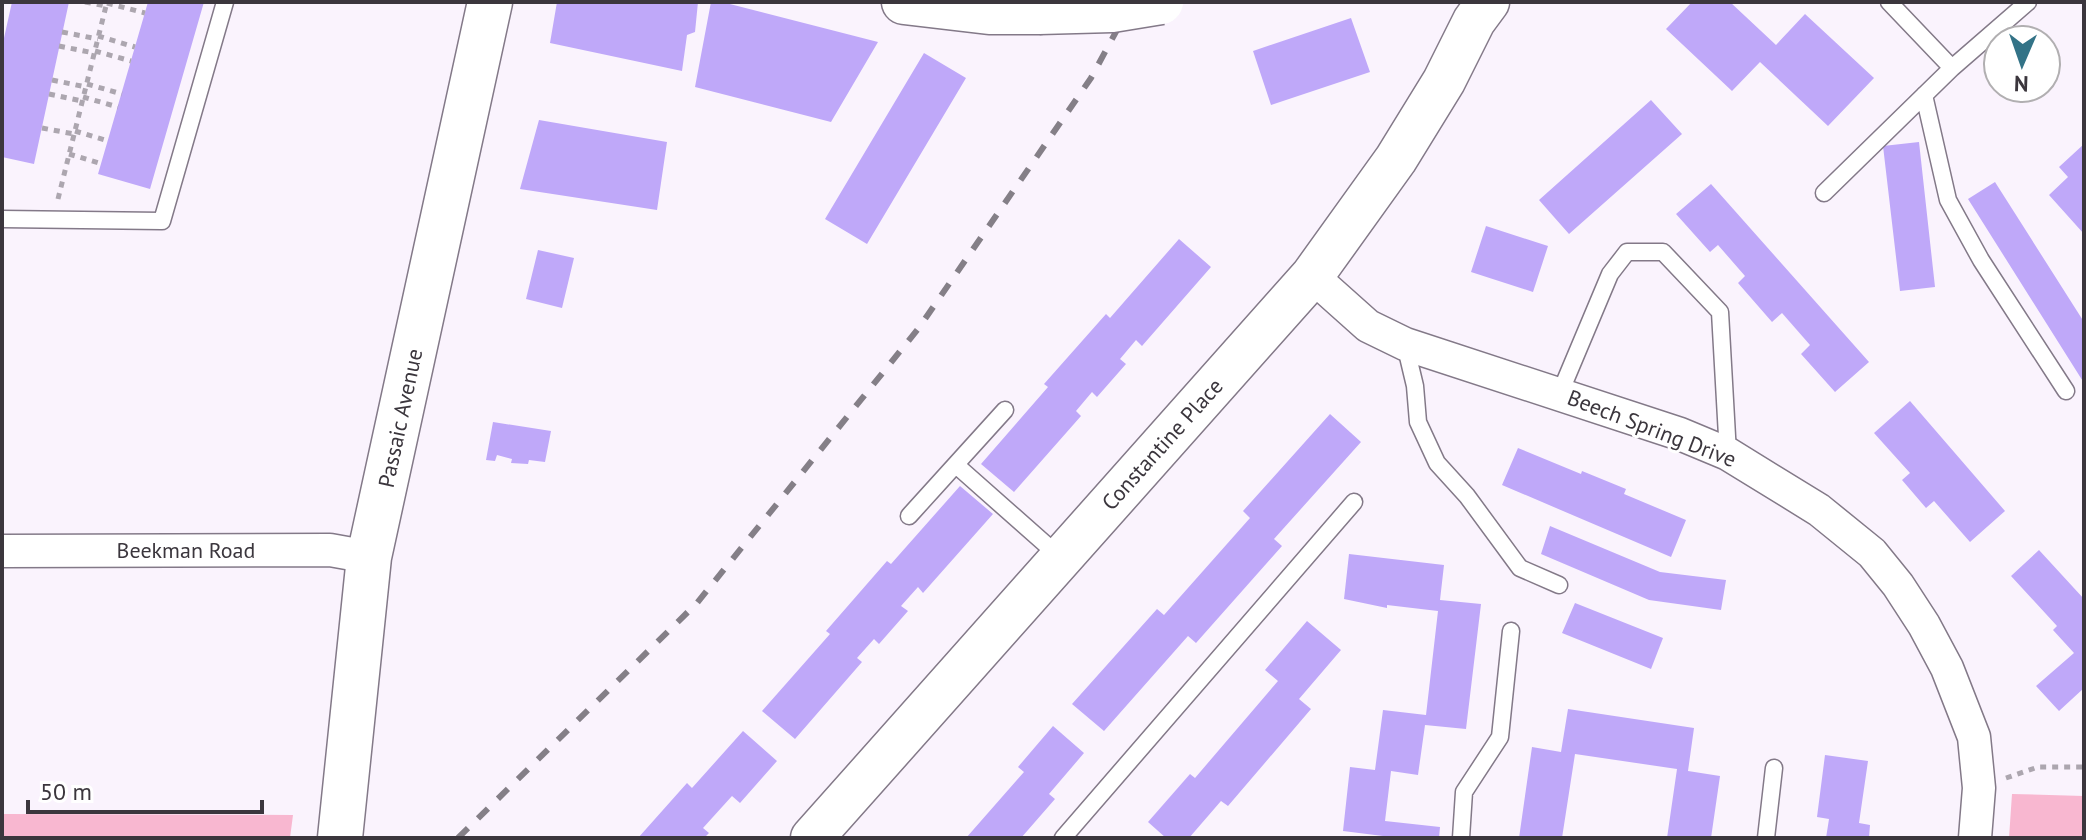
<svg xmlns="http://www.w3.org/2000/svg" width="2086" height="840" font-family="'PT Sans',sans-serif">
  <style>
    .green { fill: #f8b7d0 }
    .building { fill: #bfa8f9 }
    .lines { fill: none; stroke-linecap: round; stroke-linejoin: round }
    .service-casing { stroke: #837988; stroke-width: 19 }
    .minor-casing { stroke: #837988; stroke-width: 35 }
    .tertiary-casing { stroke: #837988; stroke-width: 45 }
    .primary-casing { stroke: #837988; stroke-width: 47 }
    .path { stroke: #aca6af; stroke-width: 5; stroke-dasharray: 6 6; stroke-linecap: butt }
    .service { stroke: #fff; stroke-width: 16 }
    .minor { stroke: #fff; stroke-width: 32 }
    .tertiary { stroke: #fff; stroke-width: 42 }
    .primary { stroke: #fff; stroke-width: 44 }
    .rail { stroke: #847f87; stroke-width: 6; stroke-dasharray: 14 14; stroke-linecap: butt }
    .primary-bridge-casing { stroke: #837988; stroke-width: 47; stroke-linecap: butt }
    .primary-bridge { stroke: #fff; stroke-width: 44 }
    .labels { text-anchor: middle; stroke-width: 6; stroke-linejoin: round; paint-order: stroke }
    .street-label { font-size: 22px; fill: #3b363d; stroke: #fff }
  </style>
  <rect width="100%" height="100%" fill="#faf3fd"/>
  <!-- green -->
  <path class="green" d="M2012 794 2084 796V838H2009Z
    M4 814 293 815 290 838H2Z"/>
  <!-- building -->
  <path class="building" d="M12 2H69L34 164 2 157V47Z
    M148 2H204L150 189 98 174Z
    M557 2H698L695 32 687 35 682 71 550 43Z
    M711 2H722L878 42 831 122 695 87Z
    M1692 2H1730L1776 45 1805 14 1874 78 1828 126 1760 62 1732 91 1666 29Z
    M1351 18 1370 72 1271 105 1253 51Z
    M924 53 966 78 867 244 825 219Z
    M1651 100 1682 134 1569 234 1539 200Z
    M539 120 667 142 657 210 520 189Z
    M1919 142 1935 287 1900 291 1883 146Z
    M2084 144V234L2049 195 2068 177 2059 167Z
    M1995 182 2084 322V383L1968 199Z
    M1711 184 1869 362 1835 392 1801 354 1810 345 1782 313 1772 322 1738 283 1745 276 1718 245 1710 252 1676 214Z
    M1486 226 1548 246 1533 292 1471 272Z
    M1179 239 1211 267 1142 346 1136 340 1120 359 1126 364 1097 397 1092 392 1076 411 1081 416 1014 492 981 464 1048 387 1044 384 1106 314 1110 318Z
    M538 250 574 258 562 308 526 299Z
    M1910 401 2005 511 1970 542 1934 501 1926 508 1902 480 1910 473 1874 433Z
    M1330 414 1361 442 1274 539 1282 546 1196 643 1188 636 1104 731 1072 704 1157 609 1164 615 1250 518 1243 511Z
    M493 422 551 431 545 462 529 460 528 464 511 463 512 459 497 455 495 461 486 460Z
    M1518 448 1581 474 1582 471 1626 489 1624 494 1686 520 1671 557 1502 485Z
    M960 486 993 514 923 593 918 587 901 606 908 611 879 644 874 639 857 658 862 662 795 739 762 711 830 634 826 631 887 561 891 564Z
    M1550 526 1660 572 1726 580 1721 610 1649 600 1541 554Z
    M2039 550 2084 599V688L2059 711 2036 686 2074 653 2053 630 2057 626 2011 576Z
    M1349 554 1444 565 1440 600 1481 604 1466 729 1425 725 1418 775 1391 771 1385 821 1440 827 1439 838H1383V836L1343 831 1350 767 1375 770 1383 710 1426 715 1438 611 1387 605V608L1344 599Z
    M1575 603 1663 638 1651 669 1562 633Z
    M1307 621 1341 650 1299 699 1311 709 1228 806 1221 801 1189 838H1166L1148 822 1190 774 1195 778 1278 681 1265 670Z
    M1568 709 1694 728 1688 771 1720 776 1711 838H1667L1677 769 1575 754 1562 838H1519L1532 747 1561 752Z
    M1053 726 1084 753 1049 794 1055 799 1021 838H966L1024 772 1018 767Z
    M743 731 777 761 740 803 732 796 703 828 709 833 704 838H638L687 783 692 788Z
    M1825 755 1868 761 1859 823 1870 825 1869 838H1826L1829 819 1817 817Z"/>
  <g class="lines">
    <defs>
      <path id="service" d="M1889 2 1952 68
        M1924 95 1948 200 1981 260 2066 391
        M1824 193 1952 68 2028 2
        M2 219 162 221 225 2
        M1405 344 1415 386 1418 422 1437 463 1467 496 1520 568 1559 585
        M1560 393 1610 274 1627 252H1663L1720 312 1728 454
        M956 465 1060 557
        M909 516 1005 410
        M1063 838 1354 502
        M1461 838 1464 792 1500 737 1511 631
        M1766 838 1774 768"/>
      <path id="minor" d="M1312 276 1368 326 1405 344 1680 434 1728 454 1819 510 1872 553 1898 585 1924 625 1947 668 1974 737 1979 788 1975 838
        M2 551 330 550 369 557"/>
      <path id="tertiary" d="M812 838 1312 276 1396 159 1444 81 1474 21 1488 2"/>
      <path id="primary" d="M904 2 989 12H1039
        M340 838 369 557 490 2"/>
    </defs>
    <!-- service casing -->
    <use href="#service" class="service-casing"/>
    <!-- minor casing -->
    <use href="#minor" class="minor-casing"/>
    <!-- tertiary casing -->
    <use href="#tertiary" class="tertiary-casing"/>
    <!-- primary casing -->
    <use href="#primary" class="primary-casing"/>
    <!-- path -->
    <path class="path" d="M85 2 106 6
      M107 3 145 13
      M62 32 98 39
      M98 36 135 47
      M59 46 94 53
      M95 51 131 61
      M52 80 86 87
      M87 84 122 94
      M49 94 82 101
      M83 97 118 107
      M42 128 74 134
      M75 131 108 141
      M69 154 102 164
      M58 199 107 2
      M2006 778 2038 767H2084"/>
    <!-- service -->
    <use href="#service" class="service"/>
    <!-- minor -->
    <use href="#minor" class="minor"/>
    <!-- tertiary -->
    <use href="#tertiary" class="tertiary"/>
    <!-- primary -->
    <use href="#primary" class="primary"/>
    <!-- rail -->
    <path class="rail" d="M458 838 697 603 918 329 1091 78 1132 2"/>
    <defs>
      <path id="primary-bridge" d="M1039 12 1112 10 1161 2"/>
    </defs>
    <!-- primary-bridge casing -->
    <use href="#primary-bridge" class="primary-bridge-casing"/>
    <!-- primary-bridge -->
    <use href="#primary-bridge" class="primary-bridge"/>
  </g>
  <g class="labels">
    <!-- street labels -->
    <g class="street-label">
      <text transform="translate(400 418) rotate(-78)" y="8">Passaic Avenue</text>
      <text transform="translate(1652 428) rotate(21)" y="8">Beech Spring Drive</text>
      <text transform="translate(1162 444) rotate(-48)" y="8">Constantine Place</text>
      <text x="186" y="558">Beekman Road</text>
    </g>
  </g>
  <!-- border -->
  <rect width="2086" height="840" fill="none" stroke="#3b363d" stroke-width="8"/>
  <!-- north arrow -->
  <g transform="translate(2022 64) rotate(182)"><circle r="38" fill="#ffffff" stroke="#b1afb1" stroke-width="2"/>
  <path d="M0-6L14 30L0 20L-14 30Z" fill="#337387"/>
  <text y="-12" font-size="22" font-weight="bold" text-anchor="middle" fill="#3b363d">N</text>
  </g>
  <!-- scale -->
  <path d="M28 800v12h234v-12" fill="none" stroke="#3b363d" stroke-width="4"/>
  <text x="40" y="800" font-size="24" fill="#3b363d" stroke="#ffffff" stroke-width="6" paint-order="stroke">50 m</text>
</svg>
